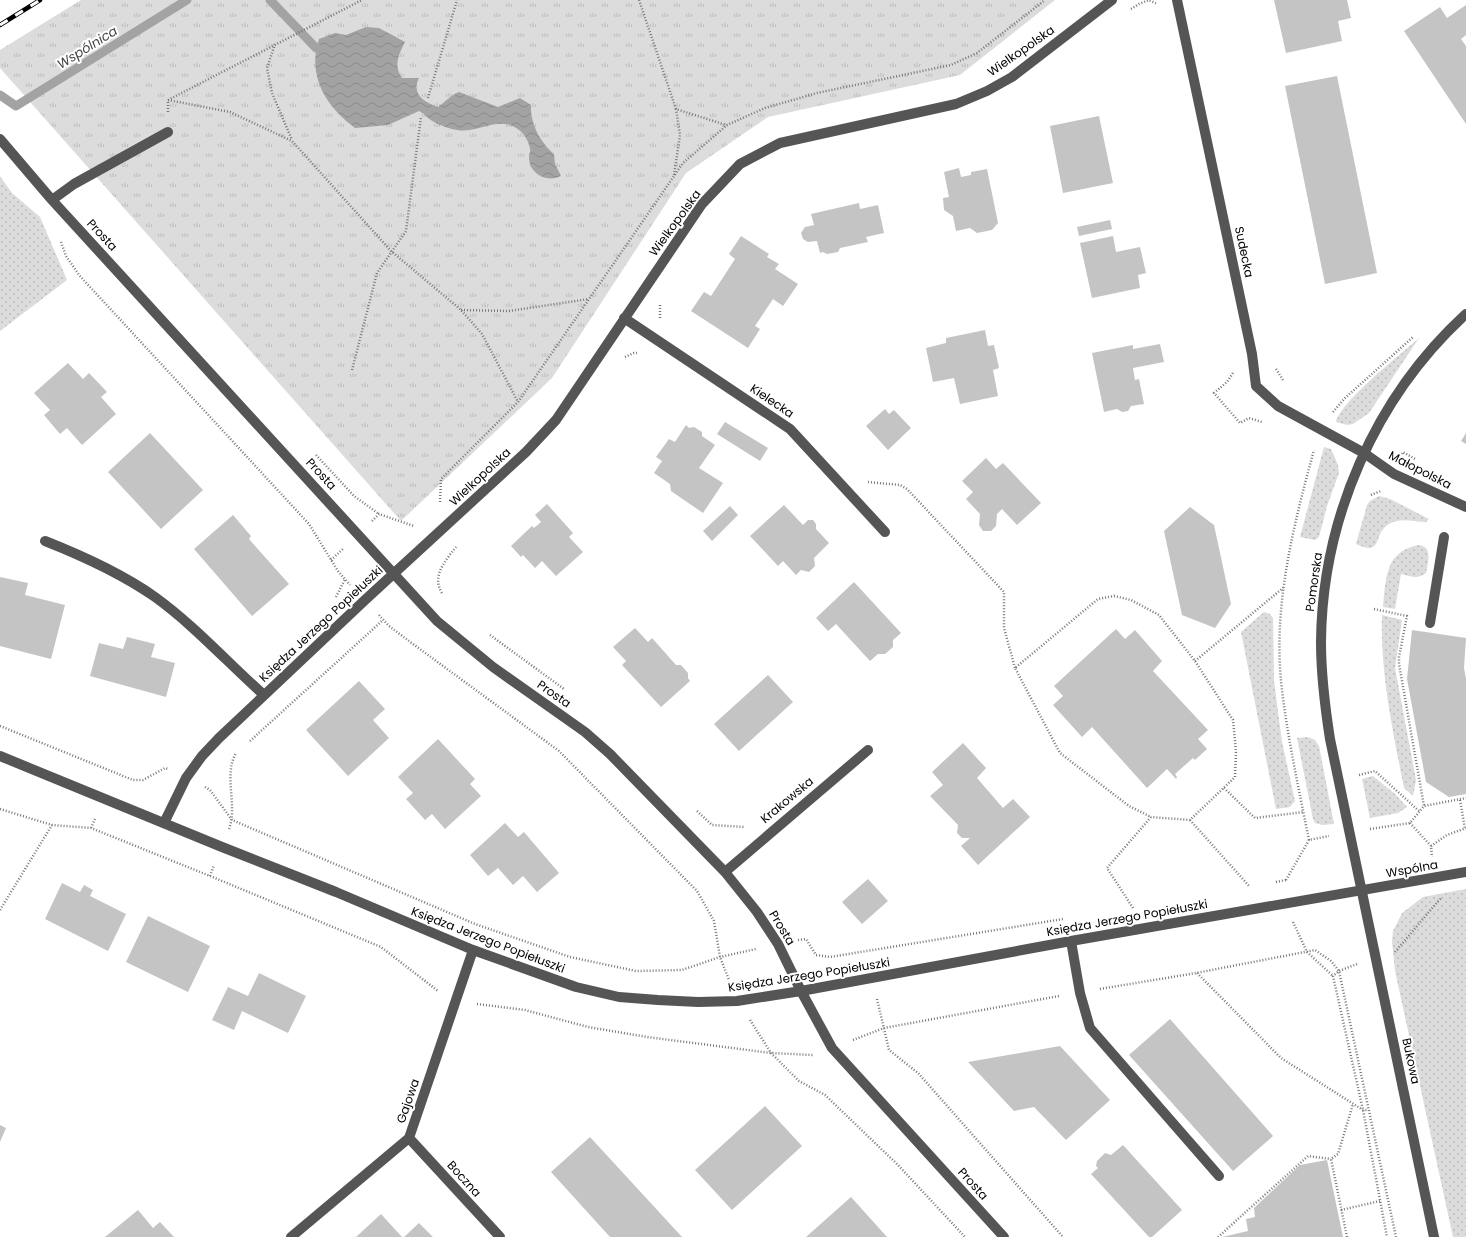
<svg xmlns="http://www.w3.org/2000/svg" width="1466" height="1237" font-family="Poppins,sans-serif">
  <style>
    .grass { fill: url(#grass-dots) }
    .park { fill: url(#park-tufts) }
    .water { fill: url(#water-waves) }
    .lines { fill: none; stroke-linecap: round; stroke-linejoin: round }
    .stream { stroke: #a3a3a3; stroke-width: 9 }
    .building { fill: #c4c4c4 }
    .path { stroke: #777; stroke-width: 2.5; stroke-dasharray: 1 2; stroke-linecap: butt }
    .minor { stroke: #555; stroke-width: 10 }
    .rail-casing { stroke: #000; stroke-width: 4.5 }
    .rail { stroke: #fff; stroke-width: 3; stroke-dasharray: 9; stroke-linecap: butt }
    .labels { text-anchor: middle; stroke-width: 4; stroke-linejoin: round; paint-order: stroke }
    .street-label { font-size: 12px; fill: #000; stroke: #fff }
    .water-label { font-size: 13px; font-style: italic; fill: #444; stroke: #fff }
  </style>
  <defs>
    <pattern id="grass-dots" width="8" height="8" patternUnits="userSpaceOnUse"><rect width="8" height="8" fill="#dcdcdc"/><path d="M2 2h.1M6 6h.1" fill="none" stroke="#bbb" stroke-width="1.8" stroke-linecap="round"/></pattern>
    <pattern id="park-tufts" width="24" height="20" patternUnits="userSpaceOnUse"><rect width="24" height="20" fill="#dcdcdc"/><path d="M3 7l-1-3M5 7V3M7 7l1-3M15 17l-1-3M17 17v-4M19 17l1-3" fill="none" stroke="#bbb"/></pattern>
    <pattern id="water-waves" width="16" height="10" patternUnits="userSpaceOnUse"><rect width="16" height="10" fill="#a3a3a3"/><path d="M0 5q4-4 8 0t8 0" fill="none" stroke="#8b8b8b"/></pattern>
  </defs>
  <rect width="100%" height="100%" fill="#fff"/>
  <!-- grass -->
  <path class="grass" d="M0 176 12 193 40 217 67 280 0 331Z
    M1419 338 1369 413 1353 424 1347 425 1336 422C1342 400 1400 355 1419 338Z
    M1324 447 1331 449 1338 465 1339 473 1327 506 1319 537 1315 540 1300 537Z
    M1379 496 1390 499 1429 519 1426 522C1414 522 1401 517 1389 524 1372 534 1384 557 1356 544L1367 505 1370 501Z
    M1419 545C1433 547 1428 562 1426 573 1417 580 1411 576 1401 574L1395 609 1383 607C1386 578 1385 551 1419 545Z
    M1264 612 1270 614 1273 618 1274 681 1282 742 1295 801 1290 807 1276 809 1241 632Z
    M1382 615 1402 620 1395 668 1416 780 1413 796 1404 788C1393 732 1380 672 1382 615Z
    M1308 737 1315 740 1319 746 1334 824 1322 825 1315 823 1313 819 1297 738Z
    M1373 776 1395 794 1407 807 1398 813 1370 818 1362 779Z
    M1466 889V1237H1453L1395 971 1392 941 1393 931 1402 913 1423 897Z"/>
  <!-- park -->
  <path class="park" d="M81 0H1055L960 75 768 117 686 173 552 378 401 521 0 68V50Z"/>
  <!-- water -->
  <path class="water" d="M366 27 379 28 405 42C399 54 393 65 402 78H419C411 94 424 102 438 107 445 102 451 95 459 92L498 107 520 98 531 105C530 123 540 142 554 154L555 164 561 176C547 183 529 174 529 157 529 153 531 151 530 148 528 141 525 134 519 130 500 114 477 134 457 130 449 129 440 125 434 122 428 119 425 114 419 111L388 125 355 128C325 106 307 75 319 39L335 33 346 35Z"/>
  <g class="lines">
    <!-- stream -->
    <path class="stream" d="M270 0 316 48
      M0 95 16 106 187 0"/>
  </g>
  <!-- building -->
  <path class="building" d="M1274 0H1347L1351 18 1338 21 1342 41 1286 53Z
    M1466 5V35L1461 39 1466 46V124L1404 31 1440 7 1447 18Z
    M1337 76 1377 273 1325 284 1285 86Z
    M1099 116 1113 183 1063 193 1050 126Z
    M959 168 961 177 971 175V172L987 169 998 223 992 230 977 233 970 228 956 231 953 216 944 210 943 198 949 197 944 172Z
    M859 203 860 209 878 205 884 233 866 237 868 242 840 248 838 252 827 254 823 252 820 253 817 241 808 242 803 239 801 233 805 227 814 225 811 214Z
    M1110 220 1112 229 1079 236 1077 227Z
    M741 236 769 254 767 257 779 264 775 269 798 284 783 306 773 299 755 326 760 329 748 348 691 311 704 292 711 296 735 259 729 254Z
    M1113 236 1116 252 1140 247 1146 273 1138 275 1140 288 1092 298 1080 243Z
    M985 330 988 346 994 345 999 368 993 370 998 396 960 404 954 378 933 382 926 348 946 343V338Z
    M1160 344 1164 362 1133 368 1135 380 1139 379 1144 404 1131 406 1128 411 1122 412 1117 409 1104 412 1092 353 1133 345V349Z
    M68 363 83 379 89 373 107 392 101 397 116 414 82 445 67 428 60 434 44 415 50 410 34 393Z
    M885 409 889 414 894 410 911 428 888 450 866 426Z
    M725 422 768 448 760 461 717 434Z
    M686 425 689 428 694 427 702 432V436L715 445 699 468 723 483 703 513 671 491 670 484 654 473 662 461 656 457 669 439 675 442Z
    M150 433 203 490 161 529 108 472Z
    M1466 433V444L1461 441Z
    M986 458 996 469 1003 463 1041 503 1017 525 1002 509 997 514 996 526 991 531H983L979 525 980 514 966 499 973 492 962 481Z
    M547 504 573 533 569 537 583 552 556 576 542 561 535 568 523 555 521 557 511 546 532 526 534 528 541 522 535 515Z
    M784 505 803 525 808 520H813L816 524V529L829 543 814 558 815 566 809 572 801 570 796 575 783 561 778 566 750 536Z
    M730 506 738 515 712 541 703 531Z
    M1190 507 1214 525 1231 604 1215 628 1182 615 1164 531Z
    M233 515 251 536 249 539 289 584 252 616 194 549Z
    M0 577 28 583 25 595 65 605 51 659 0 646Z
    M854 582 901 633 893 640V647L885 654H878L870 661 836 624 828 631 816 618Z
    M635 628 648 642 652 638 676 665H681L688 673V678L690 681 661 707 622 665 626 661 613 647Z
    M1116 629 1125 639 1135 630 1162 661 1153 671 1208 730 1198 739 1207 749 1195 760 1193 758 1175 774 1177 777 1176 779 1167 769 1147 788 1092 727 1082 737 1053 705 1063 696 1054 686Z
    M1412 630 1466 638 1464 668 1466 679V794L1449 797 1426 782 1407 679Z
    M127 637 155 644 151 657 175 663 166 697 90 676 99 643 123 649Z
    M768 675 793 702 739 751 714 724Z
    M359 681 385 709 373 720 389 738 348 776 306 730Z
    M438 739 475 779 470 784 481 796 445 829 432 814 425 820 406 799 413 793 398 777Z
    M963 743 986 768 977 778 1003 808 1013 799 1030 817 978 865 961 846 970 838H962L957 833 958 825 930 796 943 785 932 772Z
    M505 823 518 837 524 832 559 873 537 892 523 876 513 885 498 868 488 876 470 855Z
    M868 879 888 901 862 924 842 902Z
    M62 883 80 892 84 885 93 890 90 896 126 914 108 951 45 919Z
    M148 916 210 946 188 992 126 962Z
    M259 973 306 996 288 1033 242 1011 234 1030 212 1020 228 987 248 996Z
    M1170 1019 1273 1136 1233 1171 1129 1055Z
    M1060 1046 1110 1100 1066 1140 1034 1107 1014 1111 968 1062Z
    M765 1106 802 1146 732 1210 695 1170Z
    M0 1125 6 1128 0 1142Z
    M590 1137 682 1237H610L551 1172Z
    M1123 1145 1182 1210 1152 1237H1149L1091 1174 1098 1168 1096 1166 1097 1161 1105 1153 1111 1155Z
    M1327 1160 1343 1237H1222L1248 1231 1246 1219 1255 1217 1254 1208 1300 1165Z
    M851 1197 887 1237H806Z
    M138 1210 153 1228 160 1222 174 1237H105Z
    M381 1214 402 1237H356Z
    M419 1223 433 1237H404Z"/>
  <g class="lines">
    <!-- path -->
    <path class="path" d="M639 0 676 109 726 125
      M1131 9 1139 4 1149 0 1157 4
      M275 44 267 68 272 93 292 140
      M428 98 457 0
      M168 100 230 112 292 141 391 251 461 310 482 334 518 402
      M168 112V100L362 0
      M674 175 680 135 676 109
      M61 242 66 256 79 275 309 524 338 571 350 585
      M660 305V318
      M461 310 509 311 589 299
      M625 357 634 353H637
      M1276 369 1283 380
      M352 370 377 273 406 231 421 117
      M1233 373 1227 382 1214 393 1240 423 1249 418 1262 422
      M1333 412 1345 398 1413 337
      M1402 454 1403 452 1415 459
      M316 455 354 496 379 514
      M868 482 900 485 907 489 1004 592V628L1015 668
      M1371 495 1381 491
      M440 502 441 479 518 402 683 163 727 125 765 108 817 93 951 65 977 53 1045 0
      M372 521 379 514 414 526
      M331 560 343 549
      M442 593C431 576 446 560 456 547
      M336 597 345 579
      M1374 609 1407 616 1399 657V664L1424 806
      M379 615 389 626 413 644 559 751 697 891 714 921 720 957 729 980
      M490 635 564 689
      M1195 661 1283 588
      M0 726 133 780H143L165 768 168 769
      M250 741 383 620
      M1359 775 1375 771 1419 811
      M205 787 210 790 232 820 475 924 570 957 636 971 682 970 720 957 756 949
      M1224 788 1255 818 1304 812
      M1460 800 1465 829
      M0 809 52 825 91 828 210 876 381 947 438 991
      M697 811 712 825 745 827
      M1190 820 1250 887
      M1410 823 1431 846 1432 857
      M91 828 96 817
      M229 829C238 805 223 776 236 753
      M1370 829 1410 823 1424 806 1466 798
      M1309 840C1299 790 1288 740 1282 690 1272 609 1293 527 1314 450
      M1431 846 1447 835 1466 828
      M210 876 214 865
      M1286 880 1309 840 1329 836
      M1276 882 1286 880
      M1133 908 1107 868 1151 817 1129 806 1060 753 1015 668 1098 599 1114 596 1131 600 1159 615 1195 661 1233 720 1236 752 1235 777 1190 820 1151 817
      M0 910 52 825
      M1293 922 1307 952 1333 976
      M798 940 806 939 816 955 830 957 1063 919
      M1395 952 1440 899V897
      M1357 964 1339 971 1333 976 1363 1110 1387 1237
      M1197 973 1281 1058 1363 1110H1368
      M1100 989 1196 973 1315 950 1331 961 1339 971 1396 1237
      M877 999 889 1050 918 1073 1063 1237
      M477 1004 525 1010 588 1027 647 1037 771 1053 813 1055
      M750 1020 771 1053 799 1081 825 1095 898 1165 965 1237
      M853 1040 884 1028 1059 996
      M1341 1210 1380 1201
      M1218 1237 1308 1156 1331 1159
      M1347 1237 1331 1159 1338 1154 1353 1104"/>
    <!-- minor -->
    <path class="minor" d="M1177 0 1252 354 1256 386 1278 406 1364 453 1394 474 1466 507
      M0 139 52 200 437 621 493 667 585 732 610 754 725 872 757 912 778 944 801 991 832 1048 1004 1237
      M52 200 74 184 168 132
      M624 318 790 429 885 532
      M45 541C83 556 121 573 155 597 195 626 228 663 264 695
      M1430 623 1444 537
      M0 756 222 847 336 892 473 950 576 987 619 997 658 1000 698 1002 737 1001 801 991 1071 941 1466 872
      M164 823 186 778 202 756 219 738 365 600 526 452 556 420 702 204 740 164 780 143 956 104 987 91 1012 77 1112 0
      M725 872 868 750
      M1071 941 1080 993 1090 1028 1219 1176
      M409 1138 500 1237
      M291 1237 409 1138 473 950
      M1434 1237 1330 739C1325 707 1321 675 1321 642 1322 519 1375 397 1466 314"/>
    <defs>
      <path id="rail" d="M0 25 40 0"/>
    </defs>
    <!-- rail casing -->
    <use href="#rail" class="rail-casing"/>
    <!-- rail -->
    <use href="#rail" class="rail"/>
  </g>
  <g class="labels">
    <!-- street labels -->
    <g class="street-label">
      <text transform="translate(1021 51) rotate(-35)" y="4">Wielkopolska</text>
      <text transform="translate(675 223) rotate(-54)" y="4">Wielkopolska</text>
      <text transform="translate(102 235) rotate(47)" y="4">Prosta</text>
      <text transform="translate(1244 252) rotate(78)" y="4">Sudecka</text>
      <text transform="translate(772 401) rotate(34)" y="4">Kielecka</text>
      <text transform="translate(1420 470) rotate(27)" y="4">Małopolska</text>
      <text transform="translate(321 474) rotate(47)" y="4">Prosta</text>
      <text transform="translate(480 477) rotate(-43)" y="4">Wielkopolska</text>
      <text transform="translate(1314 582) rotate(-82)" y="4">Pomorska</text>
      <text transform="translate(321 624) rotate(-43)" y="4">Księdza Jerzego Popiełuszki</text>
      <text transform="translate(554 694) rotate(35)" y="4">Prosta</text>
      <text transform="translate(787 800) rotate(-40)" y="4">Krakowska</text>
      <text transform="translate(1412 869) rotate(-10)" y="4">Wspólna</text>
      <text transform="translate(1127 918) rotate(-10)" y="4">Księdza Jerzego Popiełuszki</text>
      <text transform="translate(782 928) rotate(59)" y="4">Prosta</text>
      <text transform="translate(488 940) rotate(21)" y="4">Księdza Jerzego Popiełuszki</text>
      <text transform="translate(809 975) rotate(-9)" y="4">Księdza Jerzego Popiełuszki</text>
      <text transform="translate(1411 1061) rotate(78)" y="4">Bukowa</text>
      <text transform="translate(408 1101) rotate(-71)" y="4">Gajowa</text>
      <text transform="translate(464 1179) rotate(48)" y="4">Boczna</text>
      <text transform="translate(973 1184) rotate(48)" y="4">Prosta</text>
    </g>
    <!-- water labels -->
    <g class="water-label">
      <text transform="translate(87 47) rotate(-32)" y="5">Wspólnica</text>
    </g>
  </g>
</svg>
